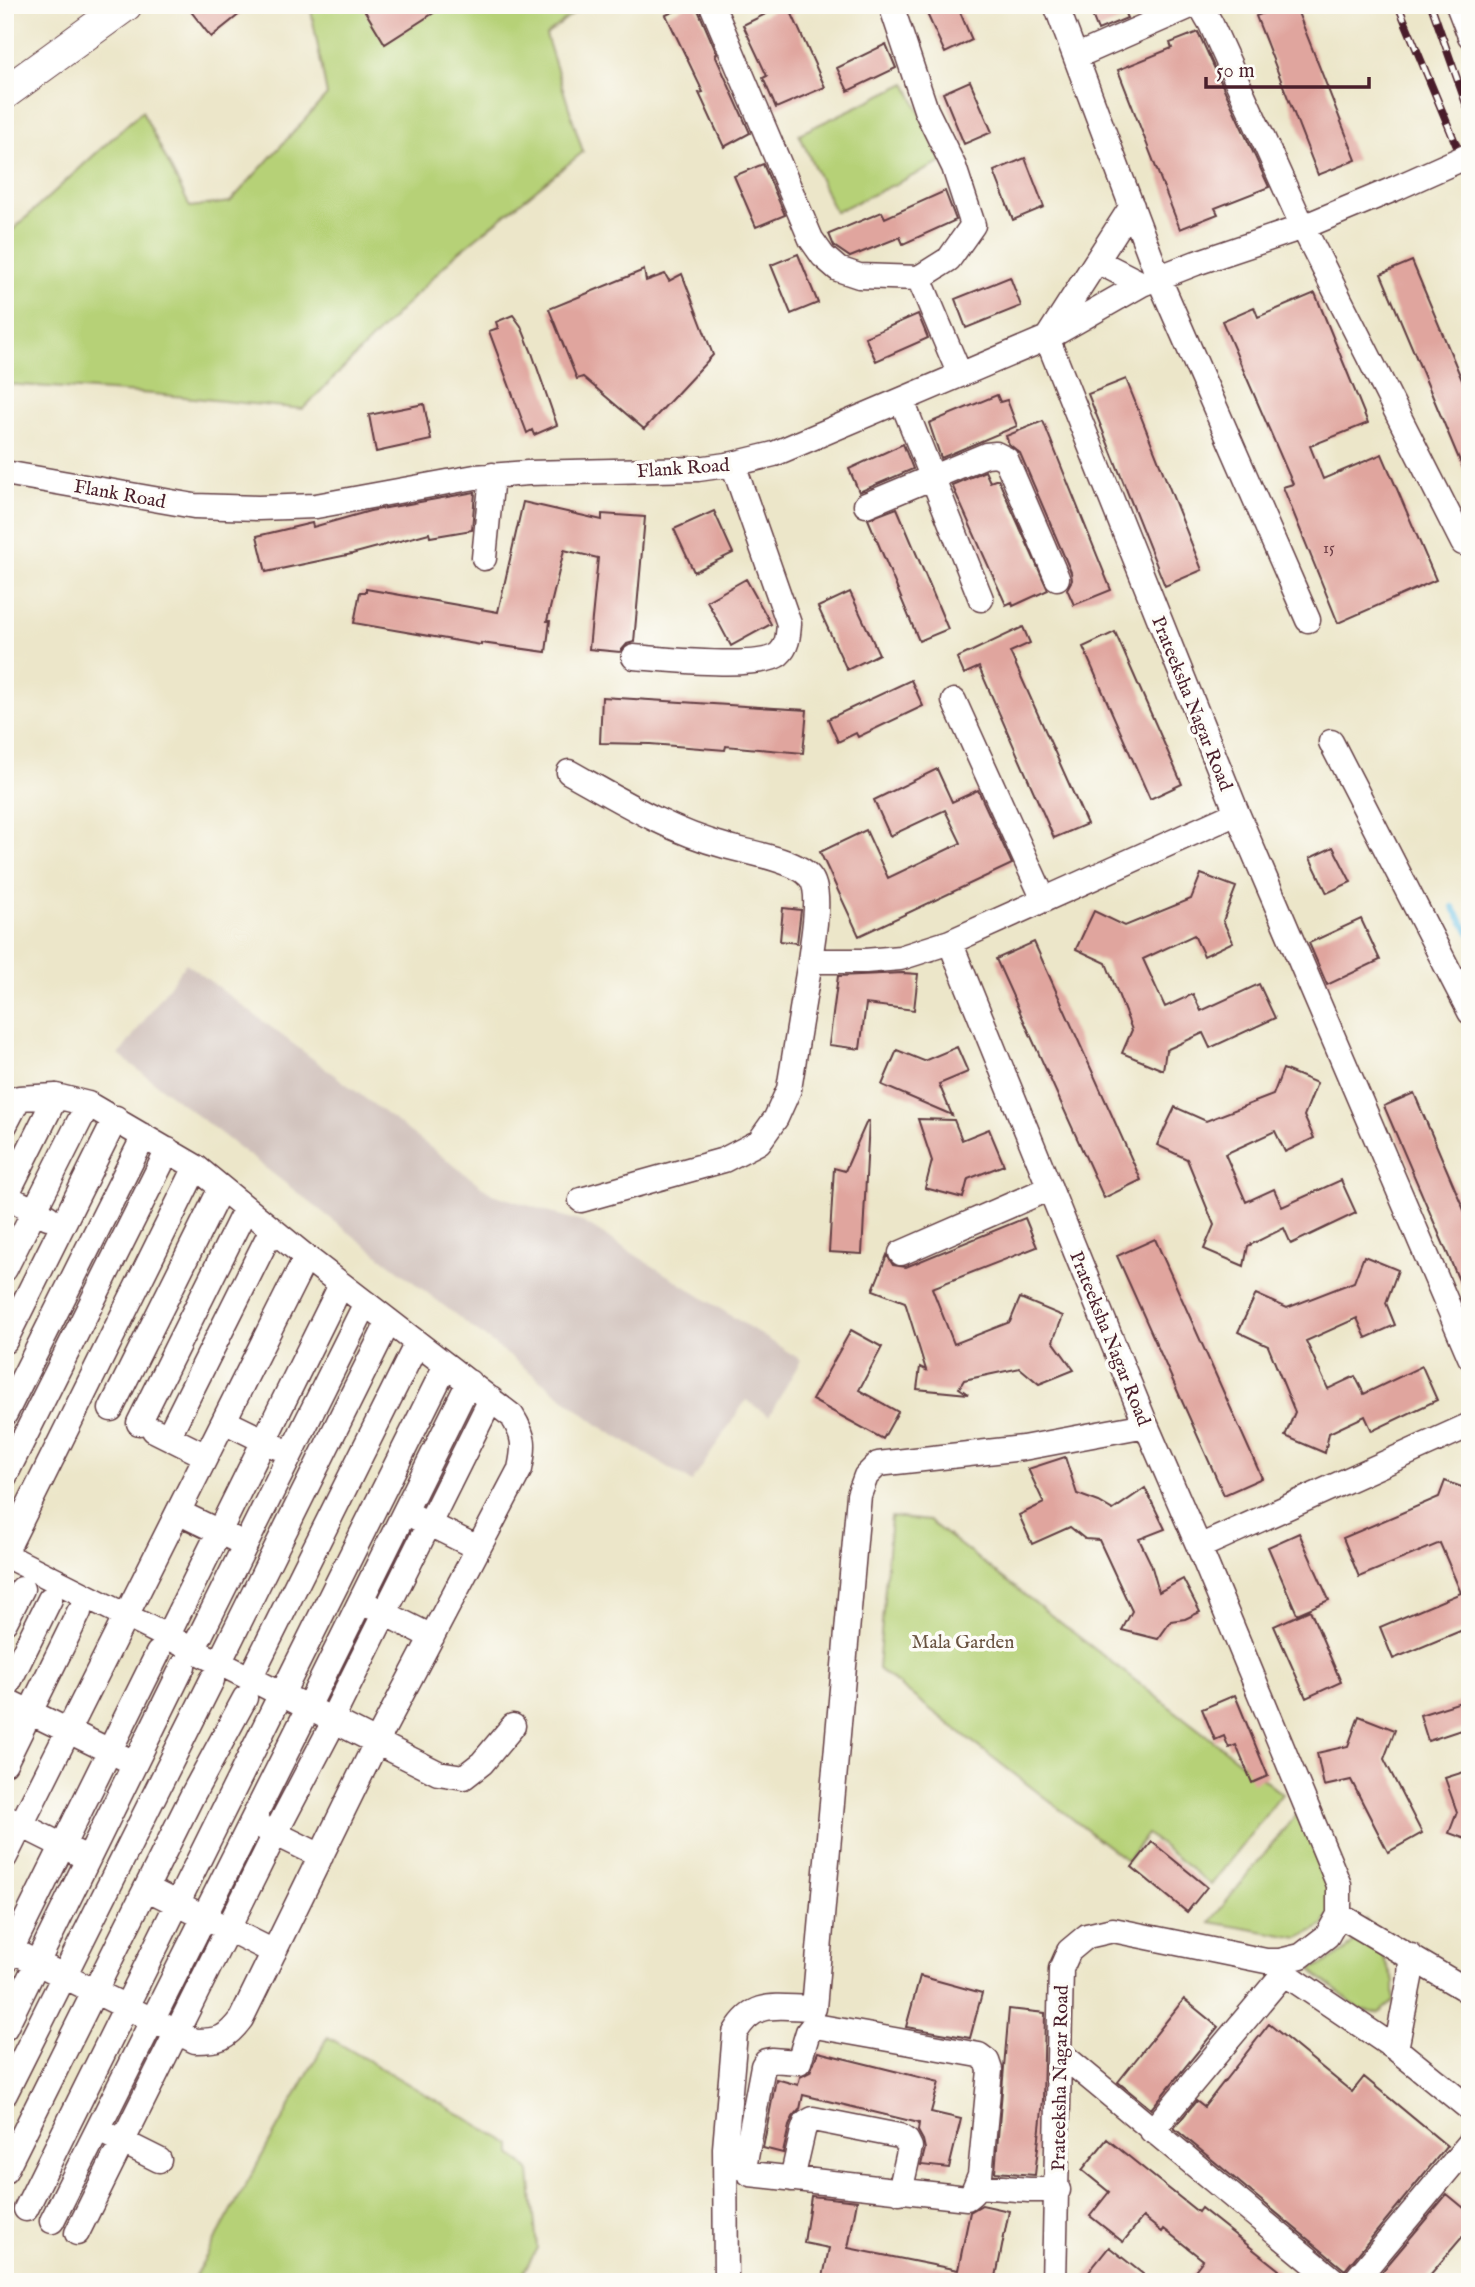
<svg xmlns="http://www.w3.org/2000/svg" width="1475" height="2287" font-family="'IM FELL English',serif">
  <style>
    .industrial { fill: #cfc0ba }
    .green { fill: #b6d177; stroke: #807851; stroke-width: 2 }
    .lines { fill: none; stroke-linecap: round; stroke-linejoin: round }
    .stream { stroke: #68c0e5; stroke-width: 6 }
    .building { fill: #e0a59e }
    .minor-casing { stroke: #623d43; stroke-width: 27 }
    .major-casing { stroke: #623d43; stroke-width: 34 }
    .minor { stroke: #fff; stroke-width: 24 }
    .major { stroke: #fff; stroke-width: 32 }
    .rail-casing { stroke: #4a1f2b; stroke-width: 8 }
    .rail { stroke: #fdfcf7; stroke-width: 5; stroke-dasharray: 16; stroke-linecap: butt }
    .minor-bridge-casing { stroke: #623d43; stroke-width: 27; stroke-linecap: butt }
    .minor-bridge { stroke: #fff; stroke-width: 24 }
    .labels { text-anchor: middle; stroke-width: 7; stroke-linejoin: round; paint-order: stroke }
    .number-label { font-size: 16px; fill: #704048 }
    .street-label { font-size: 19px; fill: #4a1f2b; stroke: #fdfcf7 }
    .park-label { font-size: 19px; fill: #6a5442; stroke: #fdfcf7 }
  </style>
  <rect width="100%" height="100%" fill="#fdfcf7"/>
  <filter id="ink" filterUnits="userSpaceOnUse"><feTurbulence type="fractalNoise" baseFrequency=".0143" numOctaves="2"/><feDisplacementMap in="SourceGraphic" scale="14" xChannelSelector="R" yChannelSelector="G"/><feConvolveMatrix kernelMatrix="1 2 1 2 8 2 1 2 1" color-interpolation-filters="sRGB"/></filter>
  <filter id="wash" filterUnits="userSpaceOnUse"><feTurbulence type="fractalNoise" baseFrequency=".00686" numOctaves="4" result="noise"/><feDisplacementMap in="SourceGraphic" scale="28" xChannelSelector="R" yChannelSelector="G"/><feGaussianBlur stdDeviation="1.57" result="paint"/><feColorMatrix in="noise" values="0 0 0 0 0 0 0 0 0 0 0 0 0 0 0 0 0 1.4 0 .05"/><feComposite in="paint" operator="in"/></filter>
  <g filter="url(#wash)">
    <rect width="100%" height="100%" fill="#ece6c9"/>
    <!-- industrial -->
    <path class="industrial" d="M186 963 492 1194 585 1223 801 1360 769 1416 746 1400 692 1482 601 1427 119 1055Z"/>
    <!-- green -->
    <path class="green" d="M310 5H585L546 35 583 152 455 255 303 409 154 394 5 384V237L142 111 190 207 230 202 327 95Z
      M906 83 943 162 835 212 799 134Z
      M891 1517 929 1521 1282 1794 1211 1885 1147 1834 1127 1861 878 1669Z
      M1310 1797 1343 1887 1323 1926 1299 1938 1210 1922Z
      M1366 1920 1394 1981V2001L1380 2013 1359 2009 1311 1970C1339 1956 1354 1950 1366 1920Z
      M328 2037 512 2145V2154L530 2172 537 2248 518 2282H192Z"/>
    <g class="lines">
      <!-- stream -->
      <path class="stream" d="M1453 907 1470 934"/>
    </g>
    <g id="blocks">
      <!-- building -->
      <path class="building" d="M186 5H251L211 37Z
        M375 5H446L385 44 365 11Z
        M688 5H696L717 54 715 55 750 133 724 147 699 93 703 92 666 15Z
        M784 5H788L825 87 776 108 763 78 767 76 743 25Z
        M923 5H957L972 40 945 53Z
        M1088 5H1121L1127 18 1098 30Z
        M1283 5H1295L1356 160 1318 175 1256 16Z
        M1198 32 1269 187 1215 208 1218 214 1180 229 1118 70 1172 48 1170 43Z
        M886 44 896 68 848 91 837 68Z
        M970 81 992 132 964 144 943 93Z
        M1025 158 1044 207 1013 220 994 171Z
        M763 164 785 215 756 227 734 176Z
        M945 191 956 220 903 244 900 237 850 257 834 246 829 234 882 212 885 218Z
        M798 254 818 303 791 314 771 265Z
        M1412 261 1470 399V485L1381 274Z
        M644 270 646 281 665 274 669 281 682 274 713 355 644 429 583 377 577 379 549 309Z
        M1010 277 1021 306 966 328 955 299Z
        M1315 293 1368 423 1310 446 1323 479 1382 454 1436 580 1338 623 1283 487 1293 484 1222 321 1254 307 1258 317Z
        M918 314 928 338 876 361 865 337Z
        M513 315 521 326 532 353 557 425 534 435 532 430 527 433 489 331 498 328 496 322Z
        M1126 379 1202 570 1165 586 1088 394Z
        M997 395 1000 402 1007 400 1017 426 941 458 929 423Z
        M424 404 431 440 376 452 369 415Z
        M1043 421 1111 590 1074 605 1067 589 1072 580 1071 572 1020 453 1009 444 1006 436Z
        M903 444 913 469 859 492 849 469Z
        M985 471 990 482 998 479 1048 590 1013 606 1012 602 1006 605 952 485Z
        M475 492 472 530 430 537 429 533 352 554 266 572 257 536 312 523 313 527 370 511Z
        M523 502 602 520V514L645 517 634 642 627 644 620 652 589 649 598 558 564 550 547 621H550L546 652 481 643V645L354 623 360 592H366V589L498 612Z
        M897 508 948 629 919 641 868 519Z
        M714 511 733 553 694 572 674 529Z
        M746 579 771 624 731 646 707 601Z
        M850 592 879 654 847 670 818 607Z
        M1023 627 1030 643 1010 652 1087 824 1054 838 979 667 964 674 957 658Z
        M1115 632 1182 784 1150 799 1083 647Z
        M911 680 923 706 858 737 856 733 838 742 828 719Z
        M602 697 807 710 803 753 726 746 725 750 650 744 600 743Z
        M937 769 952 802 978 790 1012 864 859 936 820 852 866 830 888 878 961 843 945 810 890 836 874 800Z
        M1333 847 1351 882 1327 893 1310 858Z
        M1201 874 1236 887 1223 921 1233 942 1204 956 1194 935 1143 959 1165 1007 1193 994 1201 1011 1259 984 1275 1018 1210 1048 1203 1033 1166 1050 1163 1070 1122 1053 1132 1030 1106 963 1076 949 1094 911 1125 926 1191 899Z
        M783 908 801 910 797 943 780 941Z
        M1361 919 1380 960 1327 985 1309 943Z
        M1034 942 1141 1180 1104 1198 996 959Z
        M903 973 918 974 914 1010 866 1004 860 1049 829 1045 838 976Z
        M957 1047 968 1072 939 1084 952 1115 882 1085 897 1050 924 1061Z
        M1283 1069 1317 1083 1304 1116 1314 1138 1285 1152 1275 1131 1225 1154 1246 1202 1274 1189 1282 1207 1341 1180 1356 1213 1291 1244 1284 1228 1248 1246 1244 1266 1204 1249 1214 1225 1187 1159 1157 1145 1175 1107 1206 1121 1273 1095Z
        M1414 1093 1470 1224V1306L1384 1106Z
        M918 1119 954 1120 962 1140 989 1129 1004 1165 968 1179 963 1198 925 1188 932 1161Z
        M867 1121H869L862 1254 829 1252 834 1168 845 1171Z
        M1025 1218 1037 1247 932 1288 954 1344 1010 1322 1020 1298 1063 1316 1053 1341 1074 1370 1039 1384 1020 1368 964 1380 959 1388 968 1394 917 1389 920 1367 926 1370 905 1302 873 1290 887 1255 893 1265 906 1267Z
        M1155 1239 1262 1478 1224 1495 1117 1256Z
        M1364 1256 1398 1270 1386 1303 1395 1325 1366 1338 1357 1318 1306 1341 1328 1389 1355 1376 1364 1394 1422 1366 1437 1400 1372 1431 1365 1416 1329 1433 1325 1453 1285 1436 1295 1412 1268 1346 1238 1332 1256 1294 1287 1308 1354 1282Z
        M851 1330 882 1347 859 1390 898 1412 883 1439 812 1400Z
        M1065 1457 1077 1494 1099 1502 1113 1510 1145 1488 1165 1529 1139 1539 1151 1564 1159 1592 1183 1579 1200 1612 1185 1619 1171 1621 1158 1639 1122 1630 1132 1611 1099 1540 1085 1539 1070 1527 1032 1544 1019 1515 1044 1503 1028 1469Z
        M1445 1481 1470 1490V1627L1393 1659 1380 1627 1461 1593 1440 1543 1359 1577 1343 1538 1439 1497Z
        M1299 1533 1329 1600 1297 1614 1268 1547Z
        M1310 1610 1341 1682 1306 1698 1274 1626Z
        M1235 1695 1268 1776 1252 1783 1236 1745 1229 1748 1224 1736 1215 1740 1202 1709Z
        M1470 1699V1727L1428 1741 1420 1715Z
        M1359 1716 1395 1730 1384 1759 1422 1833 1388 1852 1351 1780 1324 1786 1317 1753 1348 1746Z
        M1470 1770V1842H1467L1466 1839 1449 1833 1457 1812 1445 1778Z
        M1152 1842 1207 1887 1187 1912 1132 1867Z
        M920 1976 982 1993 970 2038 906 2027Z
        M1184 1999 1218 2027 1151 2109 1118 2082Z
        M1009 2009 1045 2013 1043 2100 1035 2175 995 2172Z
        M1269 2024 1352 2092 1364 2077 1447 2146 1345 2270 1174 2128 1196 2101 1204 2107Z
        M818 2052 939 2082 931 2112 961 2119 949 2168 921 2165 925 2149 923 2140 918 2131 919 2123 803 2095 800 2109 793 2117 789 2126 783 2153 763 2148 776 2079 798 2085 800 2077 810 2072Z
        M1107 2139 1198 2212 1201 2208 1279 2270 1270 2282H1186L1203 2260 1164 2229 1162 2232 1143 2217 1123 2242 1090 2216 1109 2192 1082 2170Z
        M1447 2194 1470 2213V2228L1424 2282H1378L1375 2280Z
        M811 2196 857 2201 848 2248 958 2270 970 2212 982 2205 1009 2211 995 2282H822L829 2248 804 2243Z
        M1109 2247 1153 2282H1081Z"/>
    </g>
  </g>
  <g filter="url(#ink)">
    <use href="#blocks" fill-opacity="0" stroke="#623d43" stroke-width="2"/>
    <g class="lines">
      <defs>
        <path id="minor" d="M712 5 811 239 823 256 838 269 859 276 919 278 949 259 973 225 954 167 926 110 891 5
          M1056 5 1159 279 1308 620
          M1200 5 1211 24 1303 227 1463 543
          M1458 5 1470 36
          M1077 56 1193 5
          M1097 261 1142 284
          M919 278 960 375
          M1049 335 1132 206
          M1047 338 1237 813 950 942 1146 1425 1199 1547 1339 1885V1915L1327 1936 1301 1956 1280 1961H1266L1113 1930 1087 1936 1069 1951 1061 1969 1054 2282
          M902 401 981 599
          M5 473 194 506 258 508 316 506 475 477 528 473 698 469 733 464 774 454 1047 338 1142 284 1196 263 1303 227 1394 189
          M866 505 986 455 996 454 1006 459 1057 578
          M484 558 492 475
          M634 657C662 659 760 670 779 654 788 646 788 635 789 624L733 464
          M954 701 1044 900
          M1331 742 1470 1012
          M569 772C619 800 669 831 725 846 746 852 797 860 810 877 823 892 812 941 810 961
          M1237 813 1470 1357
          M5 1102 19 1098 56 1096 88 1104 196 1167 306 1257 512 1416C525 1437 525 1445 520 1469L377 1741 241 2019C226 2039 219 2041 195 2041L5 1947
          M5 1125 19 1098
          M5 1196 48 1217
          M5 1198 56 1096
          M581 1200 724 1160 759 1142 776 1118 789 1089 810 961H865L900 958 950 942
          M901 1253 1050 1188
          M5 1269 88 1104
          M5 1341 116 1118
          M111 1409 221 1188
          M5 1414 144 1136
          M224 1421 277 1447
          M139 1423 246 1208
          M154 1430 206 1456
          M168 1437 272 1229
          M5 1476 168 1150
          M178 1512 234 1539
          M415 1517 478 1548
          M1199 1547 1470 1425
          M5 1553 196 1167
          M5 1555 438 1773 464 1777 482 1763 513 1726
          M370 1606 432 1637
          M5 1622 22 1589
          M167 1637 341 1285
          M193 1650 366 1303
          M219 1663 389 1321
          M250 1678 417 1343
          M5 1690 50 1599
          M282 1694 446 1365
          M5 1700 124 1758
          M308 1707 469 1382
          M332 1719 491 1399
          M5 1763 79 1612
          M5 1817 77 1853
          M262 1827 321 1856
          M5 1857 306 1257
          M146 1888 274 1952
          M1339 1915 1470 1992
          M1280 1961 1284 1973 1396 2049 1470 2109
          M5 1962 158 1653
          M812 2027H821L979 2055 987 2061 990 2070 980 2175 972 2194 967 2198 750 2174 744 2168 763 2066 766 2061 771 2060 799 2062 808 2032Z
          M5 2028 183 1666
          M1396 2049 1410 1978 1411 1956
          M1060 2053 1336 2282
          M5 2094 212 1680
          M1152 2131 1284 1973
          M109 2135 159 2160
          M5 2171 193 1794 245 1698
          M792 2179 803 2131 806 2123 813 2119 899 2136 907 2141 910 2147 900 2192
          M977 2186 1029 2190H1058
          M26 2209 275 1706
          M52 2221 303 1719
          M77 2233 275 1834 328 1733
          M726 2282 725 2148 735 2033C755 1998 778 2008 814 2008L859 1495 866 1476 878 1464 1023 1448 1146 1425
          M1354 2282 1470 2143"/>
        <path id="major" d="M5 93 126 5"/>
      </defs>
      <!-- minor casing -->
      <use href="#minor" class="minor-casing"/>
      <!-- major casing -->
      <use href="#major" class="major-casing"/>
      <!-- minor -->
      <use href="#minor" class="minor"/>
      <!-- major -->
      <use href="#major" class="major"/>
      <defs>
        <path id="rail" d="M1398 5 1470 178
          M1431 5 1470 115"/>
      </defs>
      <!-- rail casing -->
      <use href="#rail" class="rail-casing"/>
      <!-- rail -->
      <use href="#rail" class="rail"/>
      <defs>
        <path id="minor-bridge" d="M1394 189 1470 155"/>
      </defs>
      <!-- minor-bridge casing -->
      <use href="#minor-bridge" class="minor-bridge-casing"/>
      <!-- minor-bridge -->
      <use href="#minor-bridge" class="minor-bridge"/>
    </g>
  </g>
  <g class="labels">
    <!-- number labels -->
    <g class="number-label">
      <text x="1329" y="553">15</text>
    </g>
    <!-- street labels -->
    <g class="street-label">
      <text transform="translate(683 467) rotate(-4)" y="7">Flank Road</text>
      <text transform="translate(120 493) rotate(10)" y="7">Flank Road</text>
      <text transform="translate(1193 703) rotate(68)" y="7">Prateeksha Nagar Road</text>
      <text transform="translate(1111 1338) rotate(68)" y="7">Prateeksha Nagar Road</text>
      <text transform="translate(1059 2078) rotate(-89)" y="7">Prateeksha Nagar Road</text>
    </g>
    <!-- park labels -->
    <g class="park-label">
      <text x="963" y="1648">Mala Garden</text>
    </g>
  </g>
  <!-- margin -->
  <rect width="1475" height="2287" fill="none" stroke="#fdfcf7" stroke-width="28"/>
  <!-- scale -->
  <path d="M1206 77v10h163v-10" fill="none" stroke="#4a1f2b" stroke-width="3.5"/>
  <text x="1216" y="77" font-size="21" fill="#4a1f2b" stroke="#fdfcf7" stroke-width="5" paint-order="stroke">50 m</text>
</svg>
